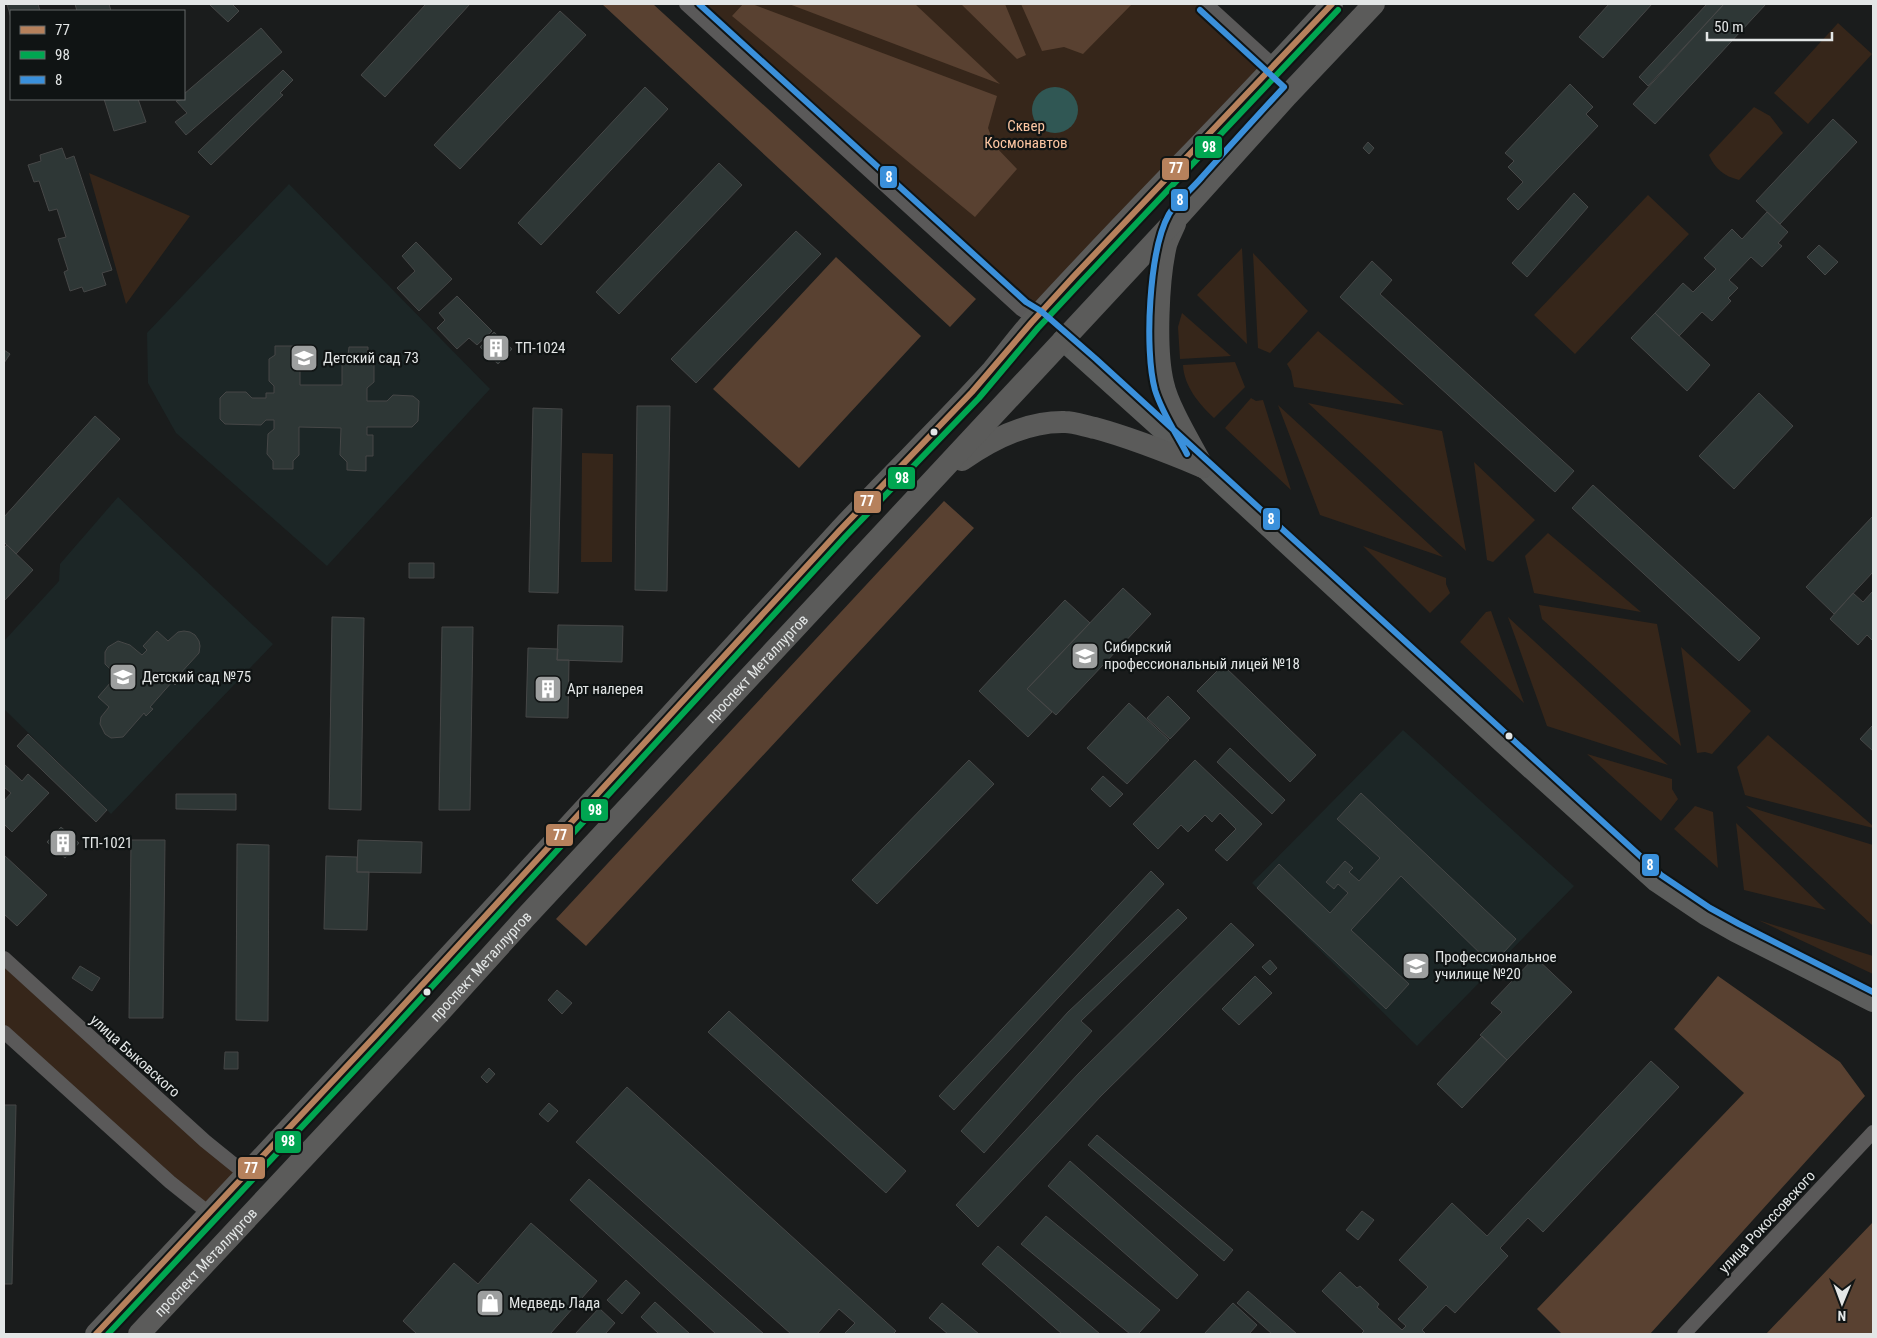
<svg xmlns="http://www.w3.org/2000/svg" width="1877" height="1338" font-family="'Roboto Condensed',sans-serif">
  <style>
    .built { fill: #1c2626 }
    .green { fill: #36261a }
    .forest { fill: #594131 }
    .water { fill: #305754 }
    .building { fill: #2e3736; stroke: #464747 }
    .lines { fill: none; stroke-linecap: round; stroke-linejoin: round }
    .street { stroke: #5a5959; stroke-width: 14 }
    .secondary { stroke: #5c5d5c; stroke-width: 20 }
    .primary { stroke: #5b5b5a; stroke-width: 22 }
    .bus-1-casing { stroke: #101414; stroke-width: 10 }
    .bus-2-casing { stroke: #101414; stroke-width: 10 }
    .bus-3-casing { stroke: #101414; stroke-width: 10 }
    .bus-1 { stroke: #b6815c; stroke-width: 6 }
    .bus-2 { stroke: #00a651; stroke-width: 6 }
    .bus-3 { stroke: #3a90db; stroke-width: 6 }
    .bus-dot { fill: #e3e6e6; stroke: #101414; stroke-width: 2 }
    .labels { text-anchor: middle; stroke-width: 4.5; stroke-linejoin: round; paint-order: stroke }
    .park-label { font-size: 15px; fill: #fcc6a2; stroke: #101414 }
    .poi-label { font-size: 15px; fill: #e3e6e6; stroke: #101414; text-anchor: start }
    .street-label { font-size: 15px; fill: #e3e6e6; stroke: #101414 }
    .line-badge { stroke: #101414; stroke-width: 2 }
    .badge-label { font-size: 14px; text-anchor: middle; font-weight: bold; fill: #fff }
  </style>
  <rect width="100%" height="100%" fill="#1a1c1c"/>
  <!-- built -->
  <path class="built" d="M289 184 490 389 327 566 176 433 148 383 147 333Z
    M118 497 273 644 111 814 4 709V641L59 581 60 564Z
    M1403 730 1574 886 1417 1046 1252 883Z"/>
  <!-- green -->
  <path class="green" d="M686 4H1206L1275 67 1035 318Z
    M1838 23 1872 54 1808 124 1774 93Z
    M1754 107 1770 116 1783 133 1739 180C1724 176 1715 169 1709 155Z
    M89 173 190 216 126 304Z
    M1648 195 1689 234 1575 354 1534 315Z
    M1242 248 1247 344 1197 295Z
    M1253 253 1308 311 1270 353 1258 348Z
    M1182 313 1231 356 1180 359 1178 327Z
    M1318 331 1404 405 1294 387 1291 371 1287 364Z
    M1235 362 1245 387 1214 418C1199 404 1184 386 1183 365Z
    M1251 398 1256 401 1263 400 1291 490 1225 428Z
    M1308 403 1442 431 1466 551Z
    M1278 405 1443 557 1320 515Z
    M582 453 613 454 612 562H581Z
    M1474 462 1535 520 1493 562 1487 560Z
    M1548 533 1641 612 1534 593 1525 556Z
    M1363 546 1446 578V584L1450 593 1430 613Z
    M1539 605 1657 624 1681 746 1542 619Z
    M1491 611 1524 703 1460 642 1486 612Z
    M1508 617 1668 765 1547 726Z
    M1681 647 1751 711 1712 754 1705 752 1697 753Z
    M1768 735 1873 826V828L1745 795 1737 767Z
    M1587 754 1672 779V789L1678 799 1661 821Z
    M1695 806 1713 812 1718 868 1674 829Z
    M1746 806 1873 845V926Z
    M1736 823 1826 910 1744 890Z
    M1758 920 1873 956V974Z
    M4 958 247 1175 210 1214 4 1032Z"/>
  <!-- forest -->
  <path class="forest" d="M602 4H653L976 299 950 327Z
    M743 4H752L997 96 988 128 995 146 1017 169 975 217 732 16Z
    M789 4H915L1000 84Z
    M961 4H1005L1026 55 1017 59Z
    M1021 4H1132L1083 54 1064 47 1042 51Z
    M836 257 921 336 799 468 713 389Z
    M944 501 974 528 586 946 556 919Z
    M1718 976 1840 1062 1865 1096 1650 1334H1562L1537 1309 1744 1093 1674 1029Z
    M1873 1222V1334H1766Z"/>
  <!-- water -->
  <path class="water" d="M1032 110a23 23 0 1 1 46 0a23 23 0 1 1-46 0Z"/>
  <!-- building -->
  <path class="building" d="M7 4H38L40 11H11V18Z
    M75 4H109L111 11H77Z
    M211 4H232L239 11 228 22 210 5Z
    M426 4H470L385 97 361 75Z
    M1609 4H1652L1603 58 1579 37Z
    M1707 4H1724L1648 86 1639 77Z
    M1724 4H1766L1655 124 1633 104Z
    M560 11 586 35 460 169 434 145Z
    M261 28 282 52 186 135 175 122 187 113 176 101 184 99V94Z
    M283 70 293 80 280 93 283 95 211 165 198 152Z
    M1570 84 1593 107 1586 114 1598 126 1518 210 1507 199 1523 182 1508 167 1514 161 1505 153Z
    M645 87 668 109 541 245 518 223Z
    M104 99H138L146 122 114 131Z
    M1833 119 1857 142 1780 224 1756 201Z
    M1368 142 1374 148 1369 154 1363 148Z
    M62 148 66 159 74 156 112 270 102 273 106 285 84 292 82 287 70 291 64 272 68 270 58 239 66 237 57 209 49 211 39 181 34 182 28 165 41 161 40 155Z
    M719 163 742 185 619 314 596 292Z
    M1574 193 1588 207 1527 277 1512 263Z
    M1767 212 1788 232 1778 243 1782 246 1762 267 1751 257 1729 280 1738 288 1728 298 1731 301 1712 321 1702 312 1679 336 1655 313 1683 283 1693 292 1716 269 1704 258 1732 229 1742 239Z
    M796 231 821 254 696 383 671 359Z
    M416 242 452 279 419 311 397 288 415 271 402 256Z
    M1819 245 1838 262 1825 275 1807 257Z
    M1372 261 1392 280 1380 294 1574 471 1555 492 1340 297Z
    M457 296 492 331 477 345 469 338 457 349 437 328 445 320 439 313Z
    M1655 313 1710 365 1687 391 1631 338Z
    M494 332 512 349 498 364 480 347Z
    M275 346H294V355L300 361V385H342V362L348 356 349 347H368V362H374V382L367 388V401H387L393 395 413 396 419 401 418 421 412 427H367V435H373V456H366V471L347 470V462L340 455 341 428 299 427V455L293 461V469H273V461L267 454 268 434 274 429V420H266L261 425 225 424 220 419V398L226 392H246L252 398H266V393H274V386L269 381V359L275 355Z
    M4 350 10 354 4 363Z
    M1759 393 1793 426 1734 489 1699 456Z
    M637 406H670L667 591 635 590Z
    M533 408 562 409 558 593 529 592Z
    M95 416 120 439 16 554 4 542V517Z
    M1593 485 1760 638 1739 661 1572 508Z
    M1873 516V572L1834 614 1806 587Z
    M7 545 33 570 4 601V548Z
    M409 563H434V578H409Z
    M1123 588 1151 614 1056 715 1027 689Z
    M1873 591V641L1867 635 1858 645 1830 619 1853 593 1863 602Z
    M1065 600 1090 623 1027 689 1052 712 1028 737 979 691Z
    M332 617 364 618 361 810 329 809Z
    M558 625 623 626 622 662 557 660Z
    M442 627H473L470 810H439Z
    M157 631 168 641 178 632 184 631 190 632 195 635 199 641 200 646 199 653 178 676 181 678 175 685 172 682 150 707 153 709 146 716 144 713 123 737 111 738 105 734 100 724 101 717 109 707 98 697 111 682 115 686 121 680 105 664V652L108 647 118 641 130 645 142 655 147 650 143 646Z
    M528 648 558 649 557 660H569L568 718 526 717Z
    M1223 665 1316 755 1290 782 1197 691Z
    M1168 696 1190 718 1170 739 1147 718Z
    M1129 703 1169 740 1127 784 1087 748Z
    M1873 725V751L1860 739Z
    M28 734 107 810 96 822 17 746Z
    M1230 748 1285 800 1272 814 1217 762Z
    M969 760 994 784 877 904 852 880Z
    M1195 760 1262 824 1227 861 1215 850 1236 829 1220 813 1212 822 1205 815 1188 832 1181 825 1158 849 1133 824Z
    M4 764 22 781 28 774 49 793 12 832 4 824V801L11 793 4 787Z
    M1103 776 1123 794 1110 807 1091 789Z
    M1361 793 1516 939 1492 965 1401 876 1351 930 1409 984 1386 1009 1257 888 1279 864 1330 913 1348 893 1338 884 1334 889 1326 882 1345 861 1353 868 1349 872 1359 881 1380 858 1337 819Z
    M176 794H236V810L176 809Z
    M61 827 79 843 65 858 47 842Z
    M131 840H165L163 1018H129Z
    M358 840 422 842 421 873 357 872Z
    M237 844 269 845 268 1021 236 1020Z
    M4 855 47 895 17 926 4 914Z
    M326 856 357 857V872H369L367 930 324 929Z
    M1151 871 1164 884 954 1110 939 1096Z
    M1178 909 1187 918 1081 1021 1092 1031 984 1153 961 1131 1068 1012Z
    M1231 923 1254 945 1101 1096 978 1227 956 1205 1079 1073Z
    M1535 957 1572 992 1507 1060 1480 1035 1502 1012 1491 1003Z
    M1270 960 1277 968 1270 975 1262 967Z
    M80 966 100 978 92 991 72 978Z
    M1255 976 1272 993 1239 1025 1222 1009Z
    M557 990 572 1003 562 1014 548 1000Z
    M729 1011 906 1171 886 1193 708 1032Z
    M1482 1036 1507 1060 1462 1108 1437 1084Z
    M225 1052H238V1069H224Z
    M1651 1061 1679 1087 1543 1232 1528 1218 1500 1248 1508 1256 1455 1313 1446 1305 1422 1330 1426 1334H1361L1364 1331 1322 1291 1340 1272 1357 1288 1360 1286 1379 1304 1377 1307 1402 1330 1406 1326 1398 1319 1428 1287 1399 1260 1452 1203 1487 1236Z
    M489 1068 495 1074 487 1083 481 1077Z
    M627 1087 896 1331 893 1334H844L855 1323 839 1309 817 1334H791L576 1142Z
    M549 1103 558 1111 548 1122 539 1114Z
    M4 1105H16L12 1284H4Z
    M1097 1135 1233 1250 1224 1261 1088 1145Z
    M1070 1161 1198 1275 1177 1299 1048 1186Z
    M589 1179 764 1334H716L570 1200Z
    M1362 1211 1374 1220 1358 1240 1346 1230Z
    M1046 1216 1160 1310 1138 1334H1130L1021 1244Z
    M531 1223 597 1281 550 1334H417L403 1321 454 1263 478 1284Z
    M998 1246 1100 1334H1062L982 1264Z
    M626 1280 640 1293 622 1314 607 1300Z
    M1248 1291 1297 1334H1272L1237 1303Z
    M655 1302 690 1334H659L641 1317Z
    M942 1303 979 1334H948L929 1318Z
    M1233 1303 1257 1325 1249 1334H1204Z
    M599 1308 615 1323 605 1334H575Z"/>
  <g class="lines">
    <!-- street -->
    <path class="street" d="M686 4 1021 309 1035 318
      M1206 4 1275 67
      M4 958 205 1141 247 1175
      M4 1032 170 1182 210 1214
      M1684 1334 1873 1132"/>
    <!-- secondary -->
    <path class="secondary" d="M1062 340 1203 467 1502 743 1656 882 1705 915 1735 932 1873 1002"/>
    <!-- primary -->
    <g class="primary">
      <path d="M1175 224C1172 231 1168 238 1166 245 1158 279 1155 350 1163 383 1168 407 1191 444 1203 467"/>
      <path d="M962 460C992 439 1028 421 1065 422 1074 422 1085 426 1095 428 1132 438 1167 452 1203 467"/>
      <path d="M96 1334C347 1069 593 800 840 530 889 477 942 426 991 372 1007 353 1021 333 1038 315 1134 210 1236 110 1332 4"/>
      <path id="s1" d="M139 1334 439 1013 524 919 1177 218 1287 96 1374 4"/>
    </g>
    <defs>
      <path id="bus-1" d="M96 1334 377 1034 840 530 972 392 1032 322 1074 276 1332 4"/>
      <path id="bus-2" d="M108 1334 383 1040 846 536 979 398 1038 328 1081 282 1338 10"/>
      <path id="bus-3" d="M699 4 1026 302 1041 311 1096 359 1661 875 1710 908 1739 924 1873 992
        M1187 454C1176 433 1162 413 1155 390 1144 350 1149 250 1169 214 1177 201 1192 189 1202 177 1229 147 1256 117 1284 87L1200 10"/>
    </defs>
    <!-- bus-1 casing -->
    <use href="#bus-1" class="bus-1-casing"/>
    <!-- bus-2 casing -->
    <use href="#bus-2" class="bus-2-casing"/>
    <!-- bus-3 casing -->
    <use href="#bus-3" class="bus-3-casing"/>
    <!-- bus-1 -->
    <use href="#bus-1" class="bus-1"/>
    <!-- bus-2 -->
    <use href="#bus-2" class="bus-2"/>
    <!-- bus-3 -->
    <use href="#bus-3" class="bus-3"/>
  </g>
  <!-- icons -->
  <defs>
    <symbol id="building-square" viewBox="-11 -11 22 22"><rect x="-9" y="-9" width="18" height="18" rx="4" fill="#9d9f9f" stroke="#101414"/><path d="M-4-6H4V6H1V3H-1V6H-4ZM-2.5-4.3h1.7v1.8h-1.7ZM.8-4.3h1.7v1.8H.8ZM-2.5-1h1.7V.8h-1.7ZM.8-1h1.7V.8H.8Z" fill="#fff"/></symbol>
    <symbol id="school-square" viewBox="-11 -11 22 22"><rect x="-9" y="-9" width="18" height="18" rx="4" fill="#9d9f9f" stroke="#101414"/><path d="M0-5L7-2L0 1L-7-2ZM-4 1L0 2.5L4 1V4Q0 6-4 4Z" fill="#fff"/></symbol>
    <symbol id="university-square" viewBox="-11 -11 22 22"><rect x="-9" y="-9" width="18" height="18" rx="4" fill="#9d9f9f" stroke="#101414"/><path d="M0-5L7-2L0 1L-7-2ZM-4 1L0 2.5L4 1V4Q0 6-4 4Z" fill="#fff"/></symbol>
    <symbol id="shop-square" viewBox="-11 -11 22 22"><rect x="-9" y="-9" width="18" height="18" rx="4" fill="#9d9f9f" stroke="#101414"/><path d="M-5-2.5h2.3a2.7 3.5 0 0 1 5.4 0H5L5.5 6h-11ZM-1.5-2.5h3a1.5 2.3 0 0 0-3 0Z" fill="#fff"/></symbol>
  </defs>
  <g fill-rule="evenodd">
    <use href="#building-square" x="480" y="332" width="32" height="32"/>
    <use href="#school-square" x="288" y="342" width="32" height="32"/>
    <use href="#university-square" x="1069" y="640" width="32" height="32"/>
    <use href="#school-square" x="107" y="661" width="32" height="32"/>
    <use href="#building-square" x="532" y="673" width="32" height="32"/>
    <use href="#building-square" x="47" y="827" width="32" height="32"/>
    <use href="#university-square" x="1400" y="950" width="32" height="32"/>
    <use href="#shop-square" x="474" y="1287" width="32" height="32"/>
  </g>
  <!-- markers -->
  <g class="bus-dot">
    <circle cx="934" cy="432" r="4.5"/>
    <circle cx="1509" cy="736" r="4.5"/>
    <circle cx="427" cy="992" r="4.5"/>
  </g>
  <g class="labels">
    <!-- park labels -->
    <g class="park-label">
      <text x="1026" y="131">Сквер<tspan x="1026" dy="17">Космонавтов</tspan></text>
    </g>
    <!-- poi labels -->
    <g class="poi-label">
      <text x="515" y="353">ТП-1024</text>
      <text x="323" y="363">Детский сад 73</text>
      <text x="1104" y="652">Сибирский<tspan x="1104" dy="17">профессиональный лицей №18</tspan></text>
      <text x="142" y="682">Детский сад №75</text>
      <text x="567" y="694">Арт налерея</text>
      <text x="82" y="848">ТП-1021</text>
      <text x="1435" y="962">Профессиональное<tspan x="1435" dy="17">училище №20</tspan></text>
      <text x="509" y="1308">Медведь Лада</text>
    </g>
    <!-- street labels -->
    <g class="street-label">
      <text dy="5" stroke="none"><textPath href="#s1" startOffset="908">проспект Металлургов</textPath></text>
      <text dy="5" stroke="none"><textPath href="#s1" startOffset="502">проспект Металлургов</textPath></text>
      <text transform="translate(135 1056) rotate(42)" y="5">улица Быковского</text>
      <text transform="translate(1767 1222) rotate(-47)" y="5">улица Рокоссовского</text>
      <text dy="5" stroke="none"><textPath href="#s1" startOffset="98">проспект Металлургов</textPath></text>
    </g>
  </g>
  <g class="line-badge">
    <rect x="1194" y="135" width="29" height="24" rx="5" fill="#00a651"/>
    <rect x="1161" y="157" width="29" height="24" rx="5" fill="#b6815c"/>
    <rect x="879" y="165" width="19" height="24" rx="5" fill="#3a90db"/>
    <rect x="1170" y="188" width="19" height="24" rx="5" fill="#3a90db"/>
    <rect x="887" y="466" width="29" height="24" rx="5" fill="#00a651"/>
    <rect x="853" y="490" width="29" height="24" rx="5" fill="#b6815c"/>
    <rect x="1262" y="507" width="19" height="24" rx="5" fill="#3a90db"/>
    <rect x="580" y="798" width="29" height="24" rx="5" fill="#00a651"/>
    <rect x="545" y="823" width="29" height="24" rx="5" fill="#b6815c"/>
    <rect x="1641" y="853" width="19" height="24" rx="5" fill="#3a90db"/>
    <rect x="274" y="1130" width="28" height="24" rx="5" fill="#00a651"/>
    <rect x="237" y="1156" width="29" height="24" rx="5" fill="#b6815c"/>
  </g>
  <g class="badge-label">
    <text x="1209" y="152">98</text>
    <text x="1176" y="173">77</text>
    <text x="889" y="182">8</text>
    <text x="1180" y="205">8</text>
    <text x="902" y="483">98</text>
    <text x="867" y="506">77</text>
    <text x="1271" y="524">8</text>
    <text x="595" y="815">98</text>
    <text x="560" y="840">77</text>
    <text x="1650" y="870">8</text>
    <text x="288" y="1146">98</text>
    <text x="251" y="1173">77</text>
  </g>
  <!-- border -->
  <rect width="1877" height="1338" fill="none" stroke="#e3e6e6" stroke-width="10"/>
  <!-- legend -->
  <rect x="10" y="10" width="175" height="90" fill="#101414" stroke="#646868"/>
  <rect x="20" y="26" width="25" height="8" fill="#b6815c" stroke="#646868"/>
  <text x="55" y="35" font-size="15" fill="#e3e6e6">77</text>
  <rect x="20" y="51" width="25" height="8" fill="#00a651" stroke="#646868"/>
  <text x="55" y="60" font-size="15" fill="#e3e6e6">98</text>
  <rect x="20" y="76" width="25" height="8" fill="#3a90db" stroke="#646868"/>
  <text x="55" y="85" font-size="15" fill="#e3e6e6">8</text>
  <!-- north arrow -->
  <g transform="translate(1842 1303) rotate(181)" stroke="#101414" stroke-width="4" paint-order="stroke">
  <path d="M0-4L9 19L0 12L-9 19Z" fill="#e3e6e6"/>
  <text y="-8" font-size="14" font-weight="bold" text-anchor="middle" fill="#e3e6e6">N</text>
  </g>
  <!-- scale -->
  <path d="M1707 32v8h125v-8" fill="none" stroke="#e3e6e6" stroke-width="2.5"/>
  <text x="1714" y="32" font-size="15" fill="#e3e6e6" stroke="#101414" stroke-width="4" paint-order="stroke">50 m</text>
</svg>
